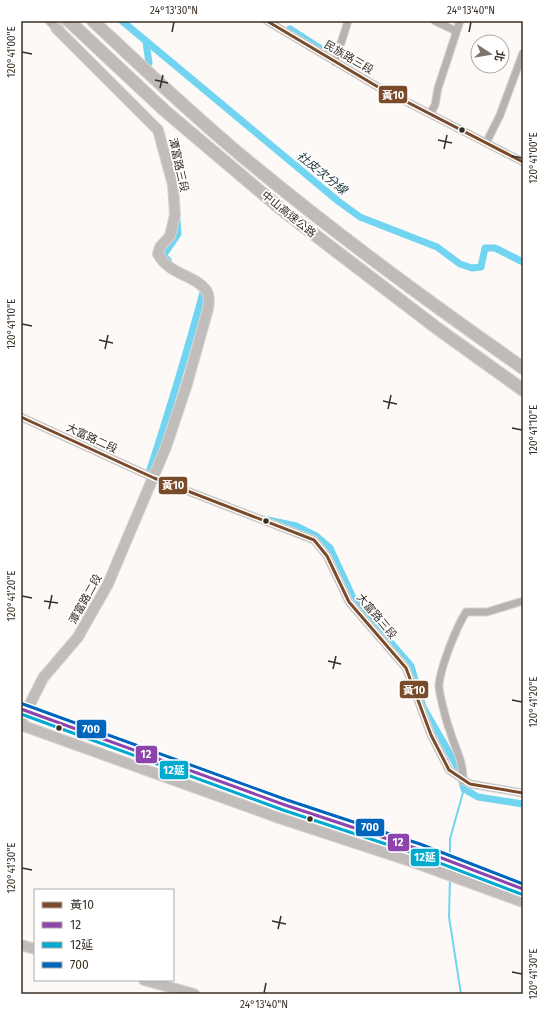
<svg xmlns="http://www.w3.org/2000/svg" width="544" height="1015" font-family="'Fira Sans','Noto Sans TC',sans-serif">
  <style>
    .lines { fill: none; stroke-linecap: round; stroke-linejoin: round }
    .stream { stroke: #71d4f0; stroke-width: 2 }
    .canal { stroke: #71d4f0; stroke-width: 7 }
    .secondary-tunnel { stroke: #d5d0cd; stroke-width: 10; stroke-dasharray: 10 5; stroke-linecap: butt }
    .street-casing { stroke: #d8d4d2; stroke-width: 9 }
    .secondary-casing { stroke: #d8d4d2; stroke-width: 12 }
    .highway-casing { stroke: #d8d4d2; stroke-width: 14 }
    .street { stroke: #b8b2b0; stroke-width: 7 }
    .secondary { stroke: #c1bdbb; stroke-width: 10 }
    .highway { stroke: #c0bab8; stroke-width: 12 }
    .bus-1-casing { stroke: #fff; stroke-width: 6 }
    .bus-2-casing { stroke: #fff; stroke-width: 6 }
    .bus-3-casing { stroke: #fff; stroke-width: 6 }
    .bus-4-casing { stroke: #fff; stroke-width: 6 }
    .bus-1 { stroke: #7a4b2a; stroke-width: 3 }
    .bus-2 { stroke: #8e44ad; stroke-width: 3 }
    .bus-3 { stroke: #00a9ce; stroke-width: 3 }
    .bus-4 { stroke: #0065bd; stroke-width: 3 }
    .ticks { fill: none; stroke: #382e24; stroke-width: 1.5 }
    .bus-dot { fill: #382e24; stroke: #fff; stroke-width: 1.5 }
    .labels { text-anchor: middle; stroke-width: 3.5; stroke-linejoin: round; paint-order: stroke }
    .street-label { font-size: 11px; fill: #382e24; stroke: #fff }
    .water-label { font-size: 12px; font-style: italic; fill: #213840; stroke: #fff }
    .line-badge { stroke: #fff; stroke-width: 1.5 }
    .badge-label { font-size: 11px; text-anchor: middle; font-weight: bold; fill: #fff }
    .neatline { fill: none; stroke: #382e24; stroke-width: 1.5 }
    .ticks-label { font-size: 10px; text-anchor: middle; fill: #382e24 }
  </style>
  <rect width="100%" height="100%" fill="#fcf9f7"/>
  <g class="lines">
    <!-- stream -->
    <path class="stream" d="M450 858V839L464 789
      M450 878 449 917 461 994"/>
    <!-- canal -->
    <path class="canal" d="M122 21 338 201 360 217 437 247 460 264 472 268 481 267 485 248H495L523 262
      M290 29 324 51
      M146 42 149 63
      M168 260 163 256 178 234 177 219
      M152 477 148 476C168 414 187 352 204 289L201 286
      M268 520 296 526 316 536 330 548 354 600 411 666 423 707 458 768 464 789 478 797 523 804"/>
    <!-- secondary-tunnel -->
    <path class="secondary-tunnel" d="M56 28 62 21"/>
    <defs>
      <path id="street" d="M49 21 56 28
        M267 21 378 87 523 162
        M435 21 456 31
        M335 62 348 21
        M430 114 435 105 438 88 460 21
        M486 143 500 115 523 53
        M21 417 154 478 314 540 327 556 349 602 406 668 431 735 449 770 470 784 523 793
        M463 781C464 762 455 749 450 731 447 724 438 690 439 684 441 666 456 628 466 612H487L523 601"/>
      <path id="secondary" d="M21 709 285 805 418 849 523 889
        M21 722 43 678 78 637 108 584 166 447 187 384 208 309C209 303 210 295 206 290 194 274 170 276 158 254L160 247 170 236 175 215 173 185 158 130 56 28
        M21 725 279 818 413 862 523 902
        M21 945 35 949
        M144 980 194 994"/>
      <path id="highway" d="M69 21 164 110 281 209 438 329 523 390
        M93 21C142 67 191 114 243 157 333 232 427 301 523 368"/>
    </defs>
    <!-- street casing -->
    <use href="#street" class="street-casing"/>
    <!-- secondary casing -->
    <use href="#secondary" class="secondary-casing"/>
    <!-- highway casing -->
    <use href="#highway" class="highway-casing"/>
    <!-- street -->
    <use href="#street" class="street"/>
    <!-- secondary -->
    <use href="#secondary" class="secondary"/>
    <!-- highway -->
    <use href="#highway" class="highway"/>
    <defs>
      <path id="bus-1" d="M267 21 378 87 523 162
        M21 417 154 478 314 540 327 556 349 602 406 668 431 735 449 770 470 784 523 793"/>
      <path id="bus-2" d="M21 709 285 805 418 849 523 889"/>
      <path id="bus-3" d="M21 714 283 810 416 854 521 894"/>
      <path id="bus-4" d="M23 704 287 800 420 844 523 884"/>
    </defs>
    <!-- bus-1 casing -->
    <use href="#bus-1" class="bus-1-casing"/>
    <!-- bus-2 casing -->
    <use href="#bus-2" class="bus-2-casing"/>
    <!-- bus-3 casing -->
    <use href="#bus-3" class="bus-3-casing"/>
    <!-- bus-4 casing -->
    <use href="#bus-4" class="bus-4-casing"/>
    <!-- bus-1 -->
    <use href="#bus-1" class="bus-1"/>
    <!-- bus-2 -->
    <use href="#bus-2" class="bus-2"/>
    <!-- bus-3 -->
    <use href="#bus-3" class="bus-3"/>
    <!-- bus-4 -->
    <use href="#bus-4" class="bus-4"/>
  </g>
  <!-- ticks -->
  <path class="ticks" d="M172 32 174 22M469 32 471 22M22 52 32 54M155 80 168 83M160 88 163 75M438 140 452 143M444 149 447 135M512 156 522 158M22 324 32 326M99 340 113 343M105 349 108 335M383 401 397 404M388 409 391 395M512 428 522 430M22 596 32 598M44 601 58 603M49 609 52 595M328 661 341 664M333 669 336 656M512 700 522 702M22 868 32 870M272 921 286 924M278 929 281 916M512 972 522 974M264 993 266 983"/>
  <!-- markers -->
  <g class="bus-dot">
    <circle cx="462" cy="130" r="3.5"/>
    <circle cx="266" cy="521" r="3.5"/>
    <circle cx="59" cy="728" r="3.5"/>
    <circle cx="310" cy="819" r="3.5"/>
  </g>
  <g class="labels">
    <!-- street labels -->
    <g class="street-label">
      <text transform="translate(349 57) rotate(30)" y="4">民族路三段</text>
      <text transform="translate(179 165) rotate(77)" y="4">潭富路三段</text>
      <text transform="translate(289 214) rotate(39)" y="4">中山高速公路</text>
      <text transform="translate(92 438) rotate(25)" y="4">大富路二段</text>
      <text transform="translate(85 599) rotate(-61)" y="4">潭富路二段</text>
      <text transform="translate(377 616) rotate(50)" y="4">大富路三段</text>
    </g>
    <!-- water labels -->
    <g class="water-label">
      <text transform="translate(322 173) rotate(39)" y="4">社皮次分線</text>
    </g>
  </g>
  <g class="line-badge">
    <rect x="378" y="85" width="30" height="19" rx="4" fill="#7a4b2a"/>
    <rect x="158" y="476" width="30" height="19" rx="4" fill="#7a4b2a"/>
    <rect x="399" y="680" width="30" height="19" rx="4" fill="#7a4b2a"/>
    <rect x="76" y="719" width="31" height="20" rx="4" fill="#0065bd"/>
    <rect x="135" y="745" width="23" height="19" rx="4" fill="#8e44ad"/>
    <rect x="159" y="760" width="30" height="20" rx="4" fill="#00a9ce"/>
    <rect x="355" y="818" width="30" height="19" rx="4" fill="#0065bd"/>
    <rect x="387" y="833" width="23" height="19" rx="4" fill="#8e44ad"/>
    <rect x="410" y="848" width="30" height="19" rx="4" fill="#00a9ce"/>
  </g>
  <g class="badge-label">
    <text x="393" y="99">黃10</text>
    <text x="173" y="489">黃10</text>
    <text x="414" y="694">黃10</text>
    <text x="91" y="733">700</text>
    <text x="146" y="758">12</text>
    <text x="174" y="774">12延</text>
    <text x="370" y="831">700</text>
    <text x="398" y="846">12</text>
    <text x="425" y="861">12延</text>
  </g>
  <!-- border -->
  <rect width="544" height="1015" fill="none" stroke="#ffffff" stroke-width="44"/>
  <!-- legend -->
  <rect x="34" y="889" width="140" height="92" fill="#ffffff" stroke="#afaba7"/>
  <rect x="42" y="902" width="20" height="6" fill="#7a4b2a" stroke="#afaba7"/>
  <text x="70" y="909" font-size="12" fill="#382e24">黃10</text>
  <rect x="42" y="922" width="20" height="6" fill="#8e44ad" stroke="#afaba7"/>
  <text x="70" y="929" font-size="12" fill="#382e24">12</text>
  <rect x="42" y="942" width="20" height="6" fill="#00a9ce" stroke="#afaba7"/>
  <text x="70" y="949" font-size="12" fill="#382e24">12延</text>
  <rect x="42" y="962" width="20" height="6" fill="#0065bd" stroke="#afaba7"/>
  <text x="70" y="969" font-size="12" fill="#382e24">700</text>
  <!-- north arrow -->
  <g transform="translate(490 54) rotate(102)"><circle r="19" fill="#ffffff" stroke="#afaba7"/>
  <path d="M0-3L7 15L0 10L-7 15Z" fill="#7d756e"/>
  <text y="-6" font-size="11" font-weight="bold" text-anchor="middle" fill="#382e24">北</text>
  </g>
  <rect x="22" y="22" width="500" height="971" class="neatline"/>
  <g class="ticks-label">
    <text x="174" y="14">24°13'30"N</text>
    <text x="471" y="14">24°13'40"N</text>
    <text transform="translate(11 52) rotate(-90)" y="4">120°41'00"E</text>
    <text transform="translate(533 158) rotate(-90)" y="4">120°41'00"E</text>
    <text transform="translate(11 324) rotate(-90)" y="4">120°41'10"E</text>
    <text transform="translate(533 430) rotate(-90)" y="4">120°41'10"E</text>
    <text transform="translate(11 596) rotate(-90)" y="4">120°41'20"E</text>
    <text transform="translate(533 702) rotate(-90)" y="4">120°41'20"E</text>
    <text transform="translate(11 868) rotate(-90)" y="4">120°41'30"E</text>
    <text transform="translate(533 974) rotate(-90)" y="4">120°41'30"E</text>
    <text x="264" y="1008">24°13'40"N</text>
  </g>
</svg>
